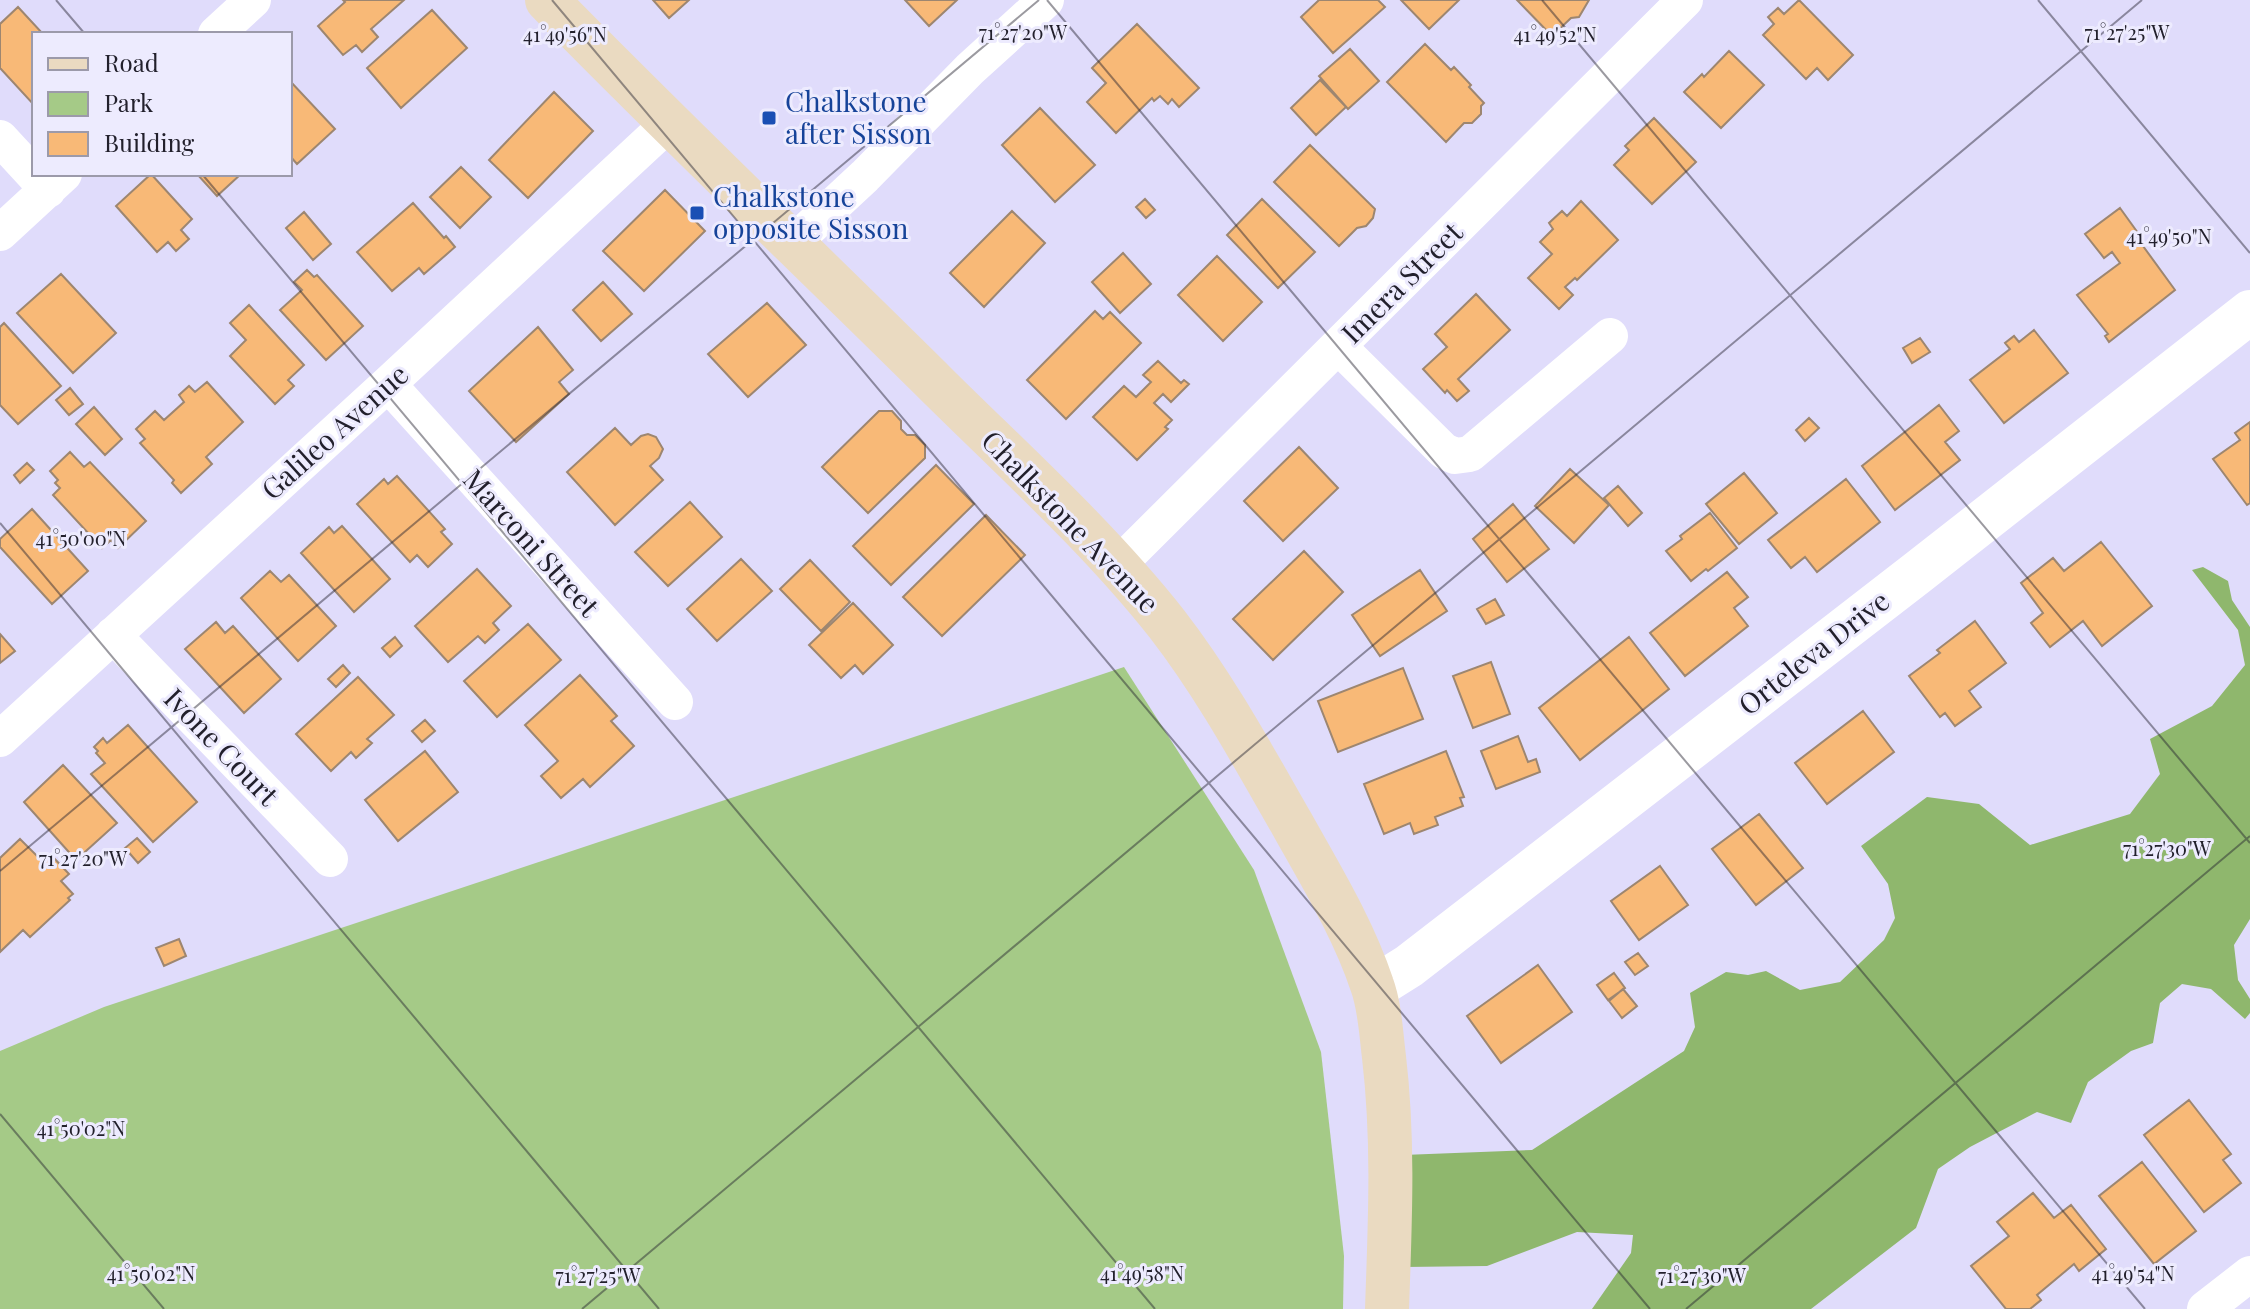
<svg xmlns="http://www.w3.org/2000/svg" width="2250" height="1309" font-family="'Playfair Display',serif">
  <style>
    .green { fill: #a5ca87 }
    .forest { fill: #8fb76d }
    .building { fill: #f8b977; stroke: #9d8670; stroke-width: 2 }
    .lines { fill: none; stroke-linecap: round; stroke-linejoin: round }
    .minor { stroke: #fff; stroke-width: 36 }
    .tertiary { stroke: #fff; stroke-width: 44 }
    .secondary { stroke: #eadac1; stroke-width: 44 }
    .ticks { fill: none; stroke: #22202c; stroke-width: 2; stroke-opacity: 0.45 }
    .transit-dot { fill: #1a4fb4; stroke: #edebfe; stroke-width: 3 }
    .labels { text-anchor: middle; stroke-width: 6; stroke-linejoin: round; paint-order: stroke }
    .transit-label { font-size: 28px; fill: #164399; stroke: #edebfe; text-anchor: start }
    .street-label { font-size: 28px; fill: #22202c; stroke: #edebfe }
    .ticks-label { font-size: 20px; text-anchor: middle; fill: #22202c; stroke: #edebfe; stroke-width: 6; stroke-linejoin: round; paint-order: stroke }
  </style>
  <rect width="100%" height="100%" fill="#e0dcfb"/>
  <!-- green -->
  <path class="green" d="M1124 667 1254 870 1321 1052 1344 1256 1343 1309H0V1051L104 1007Z"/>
  <!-- forest -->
  <path class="forest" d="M2203 567 2228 581 2232 600 2250 627V919L2234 945 2238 980 2250 999V1013L2245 1019 2211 989 2182 984 2160 1003 2153 1043 2131 1051 2088 1082 2071 1123 2037 1112 1970 1147 1938 1169 1916 1228 1811 1309H1592L1631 1253 1633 1235 1577 1232 1487 1266 1404 1267 1403 1155 1532 1150 1684 1051 1695 1027 1690 993 1726 972 1748 975 1766 971 1800 990 1840 982 1884 940 1895 918 1888 884 1861 846 1927 797 1979 804 2030 845 2130 814 2160 774 2150 739 2212 706 2245 665 2238 630 2192 570Z"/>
  <!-- building -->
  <path class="building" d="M343 0H404L371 29 378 37 362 52 356 45 343 55 318 26 345 2Z
    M653 0H689L669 18Z
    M905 0H957L929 26Z
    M1319 0H1378L1385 7 1333 53 1301 17Z
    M1401 0H1459L1429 29Z
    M1517 0H1589L1579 17 1571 18 1552 36Z
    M1799 0 1853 55 1828 80 1817 68 1806 79 1763 35 1774 24 1768 17 1778 8 1784 14Z
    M18 7 43 34H34V105L0 68V24Z
    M432 10 467 48 401 108 367 68Z
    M1137 24 1199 88 1179 107 1172 99 1168 104 1160 96 1154 101 1152 98 1116 133 1087 102 1106 83 1092 68Z
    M1425 44 1451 70 1454 67 1471 85 1469 87 1484 103 1481 106V114L1472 123H1464L1446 142 1387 82Z
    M1350 49 1379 81 1348 109 1319 76Z
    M1729 51 1764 85 1721 128 1684 92 1702 74 1704 77Z
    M1320 80 1346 107 1316 135 1291 108Z
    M290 81 335 129 297 164 290 156Z
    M554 92 593 131 528 198 489 160Z
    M1040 108 1095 165 1055 202 1002 145Z
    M1654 118 1696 162 1652 204 1614 165 1629 150 1625 146Z
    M1310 145 1375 209 1373 218 1366 226 1357 228 1339 246 1274 182Z
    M461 167 491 197 460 228 430 197Z
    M151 174 192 219 181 230 189 239 176 251 168 242 157 252 116 206Z
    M197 174H241L217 196Z
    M665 190 705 231 644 291 603 251Z
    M1145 199 1155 210 1146 218 1136 207Z
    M1262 199 1315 252 1278 288 1227 235Z
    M1581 201 1618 240 1577 280 1575 278 1565 287 1573 295 1559 309 1528 278 1552 254 1540 242 1553 229 1549 223 1562 211 1567 216Z
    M413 203 444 238 446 236 455 247 424 274 419 268 392 291 357 252Z
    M2120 208 2138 233 2135 235 2175 290 2109 342 2105 336 2108 334 2077 295 2120 263 2112 252 2104 258 2085 234Z
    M1012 211 1045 243 984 307 950 273Z
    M304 212 331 244 313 260 286 228Z
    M1123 253 1151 284 1120 313 1092 282Z
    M1217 256 1262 302 1223 341 1178 295Z
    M307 270 314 277 317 275 363 326 326 360 280 310 302 290 294 282Z
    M61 274 116 333 73 373 17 313Z
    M603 282 632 314 601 341 573 310Z
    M1476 294 1510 330 1458 379 1469 391 1457 401 1447 390 1445 393 1423 369 1447 347 1435 334Z
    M767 303 806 345 748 397 708 354Z
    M249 305 304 365 288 380 294 386 275 404 230 356 246 340 230 323Z
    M1095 311 1103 319 1110 312 1141 343 1066 419 1027 380Z
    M4 323 61 386 18 424 0 405V327Z
    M538 327 573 370 559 382 569 394 516 442 469 391Z
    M2034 330 2068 373 2004 423 1970 380 2010 349 2005 343 2014 336 2019 342Z
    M1920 338 1930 352 1912 363 1903 348Z
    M1158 361 1181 383 1184 380 1189 384 1171 402 1163 394 1154 403 1172 420 1165 427 1168 429 1137 460 1093 417 1124 386 1136 397 1151 382 1143 375Z
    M207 382 243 422 206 457 212 464 181 493 172 483 174 480 140 443 145 439 136 429 155 411 164 420 184 402 179 395 189 386 195 392Z
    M70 388 83 404 69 415 56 400Z
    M1939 405 1959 431 1945 442 1960 460 1895 510 1862 466Z
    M94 407 122 439 105 455 76 424Z
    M879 411H892L901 421V429L907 435H915L925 445V458L868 513 822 467Z
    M1809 418 1819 428 1805 441 1796 430Z
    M2250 422V503L2247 505 2213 459 2240 440 2235 433Z
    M615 428 631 445 641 436 648 434 656 437 663 449 659 458 650 466 663 480 615 525 567 472Z
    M1299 447 1338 488 1283 541 1244 501Z
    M70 452 84 467 90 462 146 521 118 548 111 540 102 548 53 495 60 488 55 483 58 480 50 471Z
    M27 463 34 470 20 483 14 475Z
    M936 465 974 504 891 585 853 546Z
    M1570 469 1609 505 1574 543 1535 506Z
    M1744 473 1777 513 1739 544 1706 504Z
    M397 476 445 529 441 532 452 544 428 567 417 555 410 562 357 504 384 479 388 484Z
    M1846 479 1880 522 1817 572 1805 557 1791 568 1768 540Z
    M1618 486 1642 513 1628 526 1604 498Z
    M690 502 722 537 668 586 635 552Z
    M1513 504 1549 549 1507 582 1473 539Z
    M32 509 88 571 52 604 0 547V539Z
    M1710 513 1737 548 1708 571 1706 569 1691 581 1666 551 1682 539 1680 536Z
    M986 515 1025 555 942 636 903 597Z
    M342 526 390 579 354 612 301 553 329 527 334 533Z
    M2101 542 2152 606 2102 646 2083 621 2050 647 2031 623 2043 613 2021 583 2053 558 2064 571Z
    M1304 551 1343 592 1273 660 1233 619Z
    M741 559 772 591 717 641 687 609Z
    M810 560 850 602 821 631 780 589Z
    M477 569 511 606 493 623 499 630 485 643 478 636 448 662 415 626Z
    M1420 570 1447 611 1380 656 1352 615Z
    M270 571 281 582 289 575 336 626 298 661 241 598Z
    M1727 572 1748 597 1734 608 1748 626 1685 676 1650 633Z
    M1495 599 1504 615 1486 624 1477 609Z
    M853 603 893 645 863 674 855 665 841 678 809 645Z
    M1975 621 2006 663 1969 691 1981 707 1955 726 1945 713 1940 717 1909 676 1940 653 1937 650Z
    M216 622 225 633 233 626 281 679 244 713 185 649Z
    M528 624 561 660 497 717 464 681Z
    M0 634 15 651 0 663Z
    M395 637 402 646 390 657 382 648Z
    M1629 637 1669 689 1580 760 1539 708Z
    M1491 662 1510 714 1473 728 1453 676Z
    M343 665 350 673 336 687 328 679Z
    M1403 668 1423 719 1338 752 1318 701Z
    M580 675 617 716 611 721 634 746 590 787 583 779 561 798 541 776 558 761 525 725Z
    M358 677 394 715 367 739 372 743 356 758 351 752 331 771 296 734Z
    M1863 711 1894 752 1827 804 1795 763Z
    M425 720 435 731 422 742 412 731Z
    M128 725 197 802 153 842 91 774 105 763 96 753 98 751 94 747 103 738 107 743Z
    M1518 736 1528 762 1536 759 1540 772 1496 789 1481 751Z
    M425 751 458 792 398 841 365 800Z
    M1446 751 1464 797 1460 798 1463 806 1435 817 1438 825 1414 834 1410 823 1384 834 1364 784Z
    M63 765 117 823 76 860 24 802Z
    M1759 814 1803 868 1756 905 1712 849Z
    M137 838 150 852 138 863 125 848Z
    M20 839 43 862 51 855 69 874 61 881 73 894 68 898 70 900 30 937 23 930 0 952V858Z
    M1660 866 1688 905 1639 940 1611 901Z
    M179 939 186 956 164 966 156 948Z
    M1638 953 1648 966 1635 975 1625 962Z
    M1538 965 1572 1012 1501 1063 1467 1016Z
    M1614 973 1625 988 1608 1000 1597 985Z
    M1623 989 1637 1006 1622 1018 1609 1001Z
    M2189 1100 2231 1154 2223 1160 2241 1183 2204 1212 2144 1135Z
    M2142 1162 2196 1231 2154 1264 2099 1196Z
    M2033 1193 2054 1218 2071 1205 2106 1249 2079 1271 2074 1264 2037 1295 2041 1300 2030 1309H2006L1971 1266 2009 1236 1997 1222Z"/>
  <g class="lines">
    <!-- minor -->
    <path class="minor" d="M216 34 253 0
      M0 138 48 190
      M0 233 64 174
      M792 244 865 176 970 69 1046 0
      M1338 346 1444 451 1455 456 1470 454 1610 336
      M388 384 675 702
      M1118 565 1685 0
      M113 635 330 859
      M0 739 388 384 668 124
      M2205 1309 2250 1274"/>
    <!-- tertiary -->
    <path class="tertiary" d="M1374 988 1409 966 1917 573 2250 312"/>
    <!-- secondary -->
    <path class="secondary" d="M547 0C676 132 810 259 941 389 1018 465 1100 539 1167 624 1215 686 1253 756 1292 824 1321 876 1353 928 1372 985 1380 1007 1381 1033 1384 1057 1394 1142 1390 1223 1387 1309"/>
  </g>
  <!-- ticks -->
  <path class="ticks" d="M56 0 85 34M552 0 1650 1309M1047 0 2145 1309M1542 0 2250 843M2038 0 2250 253M202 174 1155 1309M0 523 659 1309M0 871 1039 0M0 1114 164 1309M582 1309 2142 0M1686 1309 2250 836"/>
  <!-- markers -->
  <g class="transit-dot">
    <rect x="761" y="110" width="16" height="16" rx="4"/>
    <rect x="689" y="205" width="16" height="16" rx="4"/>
  </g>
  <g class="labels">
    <!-- transit labels -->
    <g class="transit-label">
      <text x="785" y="112">Chalkstone<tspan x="785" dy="32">after Sisson</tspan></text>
      <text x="713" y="207">Chalkstone<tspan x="713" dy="32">opposite Sisson</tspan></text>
    </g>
    <!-- street labels -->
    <g class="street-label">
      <text transform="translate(1402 283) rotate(-45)" y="10">Imera Street</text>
      <text transform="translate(335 432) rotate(-42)" y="10">Galileo Avenue</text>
      <text transform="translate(1070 522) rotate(46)" y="10">Chalkstone Avenue</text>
      <text transform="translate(531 543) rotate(48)" y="10">Marconi Street</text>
      <text transform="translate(1814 653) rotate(-38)" y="10">Orteleva Drive</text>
      <text transform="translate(221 747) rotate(46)" y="10">Ivone Court</text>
    </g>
  </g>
  <g class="ticks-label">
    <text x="1023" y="40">71°27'20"W</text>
    <text x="2127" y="40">71°27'25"W</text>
    <text x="565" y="42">41°49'56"N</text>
    <text x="1555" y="42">41°49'52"N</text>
    <text x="2169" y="244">41°49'50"N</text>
    <text x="81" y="546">41°50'00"N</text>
    <text x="2167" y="856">71°27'30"W</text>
    <text x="83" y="866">71°27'20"W</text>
    <text x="81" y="1136">41°50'02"N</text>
    <text x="151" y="1281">41°50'02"N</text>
    <text x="1142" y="1281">41°49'58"N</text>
    <text x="2133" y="1281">41°49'54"N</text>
    <text x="598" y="1283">71°27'25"W</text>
    <text x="1702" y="1283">71°27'30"W</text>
  </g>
  <!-- legend -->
  <rect x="32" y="32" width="260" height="144" fill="#edebfe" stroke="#9c9aaa" stroke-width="2"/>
  <rect x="48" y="58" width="40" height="12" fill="#eadac1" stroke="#9c9aaa" stroke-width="2"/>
  <text x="104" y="72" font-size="24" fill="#22202c">Road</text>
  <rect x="48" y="92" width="40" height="24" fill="#a5ca87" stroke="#9c9aaa" stroke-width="2"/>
  <text x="104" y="112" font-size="24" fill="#22202c">Park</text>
  <rect x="48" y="132" width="40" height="24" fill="#f8b977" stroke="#9c9aaa" stroke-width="2"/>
  <text x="104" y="152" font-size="24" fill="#22202c">Building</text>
</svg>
